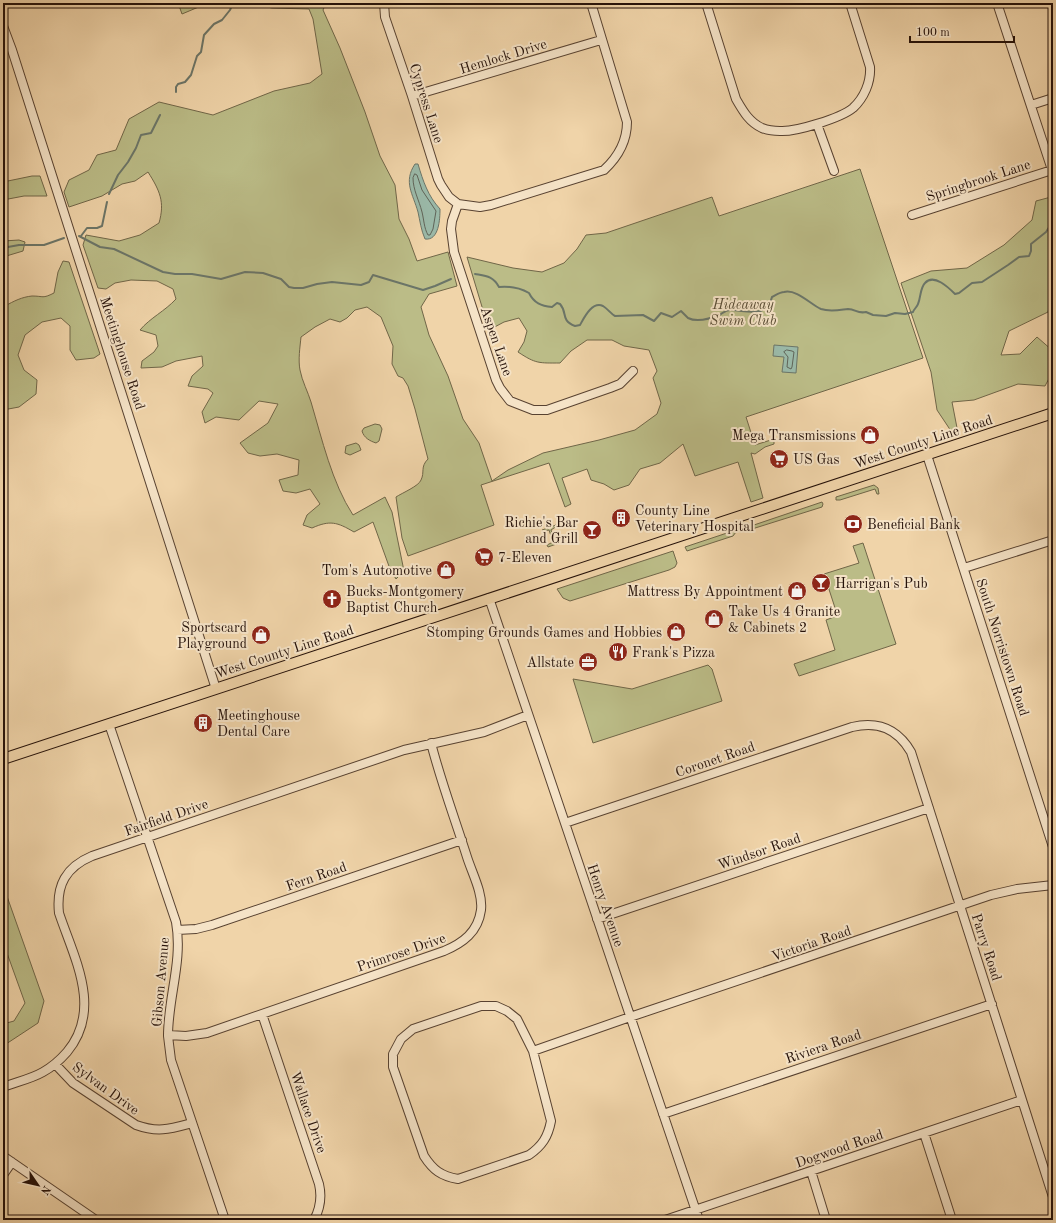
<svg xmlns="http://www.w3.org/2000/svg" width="1056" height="1223" font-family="'Old Standard TT',serif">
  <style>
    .green { fill: #bbbc87; stroke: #706648 }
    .water { fill: #9ab8a7; stroke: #6b7568 }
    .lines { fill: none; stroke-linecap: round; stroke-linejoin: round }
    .shore { stroke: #606458; stroke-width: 1 }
    .stream { stroke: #6b7568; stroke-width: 2 }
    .minor-casing { stroke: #584231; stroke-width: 10 }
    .major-casing { stroke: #251109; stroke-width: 12 }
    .minor { stroke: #f5e3c7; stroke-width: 8 }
    .major { stroke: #f0d4a9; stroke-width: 10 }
    .labels { text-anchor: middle; stroke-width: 4; stroke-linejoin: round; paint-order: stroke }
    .street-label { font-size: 14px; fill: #251109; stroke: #f5e3c7 }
    .park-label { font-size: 14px; font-style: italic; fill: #5a4d35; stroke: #f5e3c7 }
    .poi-label { font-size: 14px; fill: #251109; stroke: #f5e3c7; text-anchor: start }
  </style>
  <rect width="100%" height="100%" fill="#f0d4a9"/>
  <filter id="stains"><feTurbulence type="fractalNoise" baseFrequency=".005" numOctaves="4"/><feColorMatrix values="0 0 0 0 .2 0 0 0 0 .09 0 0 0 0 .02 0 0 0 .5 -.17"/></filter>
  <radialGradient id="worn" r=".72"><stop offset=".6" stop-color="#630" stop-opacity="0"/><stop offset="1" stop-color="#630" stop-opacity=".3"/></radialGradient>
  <!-- green -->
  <path class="green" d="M178 3H208L182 14Z
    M247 3H326L323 10 340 48 365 112 380 156 395 185 399 219 409 239 417 261 448 252 457 286 429 294 421 307 429 335 448 376 463 419 479 443 492 481 508 470 543 453 599 440 635 430 657 414 661 403 653 378 657 371 649 350 624 346 612 340H587L571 351 560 363C539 363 536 364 518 352L524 342 527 331 519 318 504 322 489 330 467 257 513 268 542 272 564 263 577 249 586 235 606 233 712 197 719 216 860 169 923 358 746 417 755 445 774 439V444L765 447 755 454 751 453 763 498 751 502 738 462 695 476 683 444 660 463 640 469 629 485 614 490 604 484 591 480 587 469 562 478 571 504 565 507 549 463 481 485 494 525 408 556 402 538 396 497C402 493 419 486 421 480 425 472 420 467 428 459L415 409 408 386 403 378 398 376 392 364 393 346 381 317 367 307 355 310 347 318 340 322 330 319 315 327 301 337C300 347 298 360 300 370 302 381 308 392 311 402 322 439 332 483 353 515L385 497 392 512 404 571 396 579 390 569 373 522 354 532C337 522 330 520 312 528L303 525 307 515 320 504 310 489 296 493 283 491 279 480 298 475 299 460 277 454 260 456 248 453 240 443 268 423 278 404 259 401 239 420 216 417 205 423 202 412 213 393 208 389 188 386 192 376 203 366 202 356 176 361 162 367 141 368 142 361 154 352 158 346 156 335 140 330C150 318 165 311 176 299L173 289 157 281 131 280 115 283 106 289 98 288 83 245 86 235 119 241 140 235 159 223C165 202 160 191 148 172L135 181 122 184 102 196 69 207 64 192 69 180 89 170 97 155 116 150 129 119 159 102 213 115 274 91 310 83 322 74 313 19 309 9 272 8Z
    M32 176H40L47 196H24L3 200V182Z
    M1051 197 1053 199V291L1048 312 1009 331 1001 355 1020 354 1037 337 1053 351V371L1045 386 1018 384 974 400 952 402 958 433 955 437 937 410 931 372 901 283 931 271 967 268 1004 245 1032 220 1036 201Z
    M19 240 25 242 23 251 3 257V241Z
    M63 261 69 262 100 354 94 358 76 360 70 350V326L61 318 42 322 25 335 18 355 24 370 37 380 36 394 19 407 3 410V305L5 306C14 301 22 297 32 296 44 296 42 299 54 293L58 272Z
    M375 424 380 425 382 429 379 441 376 443C370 441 364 438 362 431L364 428Z
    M356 443 359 445 361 450 350 455 345 453 346 446Z
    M874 485 878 488 879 494H877L875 489 840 500H836V497Z
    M822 502 823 504 822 507 752 529 751 526Z
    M556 525 557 526 551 530 555 542 561 540 562 542 548 547 547 545 553 542 549 530 543 531 542 530Z
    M736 530V532L733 536 687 551 685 547Z
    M863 543 896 644 799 676 794 664 835 650 826 620 834 617 833 615 837 614 824 574 859 563 853 546Z
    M673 551 677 563 675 567 669 570 570 601 563 598 557 589Z
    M708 665 712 669 722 701 593 743 573 679 632 689Z
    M3 885 44 1001 38 1023 3 1046V1024L14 1021 25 1003 3 942Z"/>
  <!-- water -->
  <path class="water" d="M415 164H418C423 181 428 196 440 209 440 219 439 241 425 239 421 230 420 221 418 212 413 194 403 182 415 164Z
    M774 345 798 347 796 373 782 372 784 357 773 356Z"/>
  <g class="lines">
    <!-- shore -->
    <path class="shore" d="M415 174 417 175 422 190 436 211 433 229 430 235H428C424 228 424 220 422 212 419 200 413 190 413 178Z
      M787 350 792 351 794 352 792 367 791 369 787 367 788 357 784 352Z"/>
    <!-- stream -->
    <path class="stream" d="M176 92V87L178 84 185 82 191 75 197 56 201 52 204 35 214 24 222 20 230 10 233 3
      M109 194 118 175 128 162 136 148 141 135 151 133 160 115
      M79 236 100 247 114 249 163 272 175 274H192L221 279 245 272 263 273 281 279 289 287 294 288H303L317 284 332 282 361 285 369 282 373 275 423 290 435 286 451 279
      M81 236 87 228H97L102 226 107 202
      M3 245 8 247 19 245H44L64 238
      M475 274C486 276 493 276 499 287 510 286 520 288 529 293 534 303 541 306 552 307L557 303 560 304C568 313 560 320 575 326L580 325C584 318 592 301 603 306 608 309 611 314 615 316L643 315 654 321 661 313 672 317 681 311C683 313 686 316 688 318 698 323 712 318 721 314 724 312 726 310 730 310 746 310 767 319 772 297 776 295 780 292 784 292 797 289 810 304 821 309 830 312 839 310 848 309 856 309 857 314 866 312L873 315 886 316 895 313 905 314 913 312C914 309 917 307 918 304 921 297 920 288 925 283 934 273 949 288 955 294L959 293 972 283 982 282 1008 265 1019 257 1029 256 1031 251V244L1046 232 1053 221"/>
    <defs>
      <path id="minor" d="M384 3 385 17 412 96 438 179 441 185 449 197 458 204 480 207 491 205 604 170C618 157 627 141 627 122L591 3
        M706 3 736 99C743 111 749 122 762 128 767 130 774 131 780 131 796 132 841 118 853 108 864 98 871 82 870 67L850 3
        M997 3 1053 173
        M3 26 12 50 216 689
        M412 96 601 40
        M1031 105 1053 98
        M817 124 834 171
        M458 204 452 221 451 229 454 252 496 380 500 388 510 401 533 410H547L610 388 620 384 633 371
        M912 215 1052 170
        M927 455 1053 847
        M964 568 1053 540
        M489 598 699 1220
        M109 724 176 922C183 961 168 997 168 1036 169 1044 170 1052 171 1060L225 1220
        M565 823 852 727C878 721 897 728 911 752L1053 1197
        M597 919 929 808
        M177 930 196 929 212 925 462 840
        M262 1014 319 1184C322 1197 320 1209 314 1220
        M168 1035 186 1036 207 1033 444 951C463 943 478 932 481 910 483 893 472 873 467 857 455 819 441 782 431 743
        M533 1051 551 1121C548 1137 542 1146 529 1155L458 1179C441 1176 433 1170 424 1156L393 1067V1054L401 1039 413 1029 481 1006H496L507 1011 517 1019 533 1051 630 1017 991 895 1017 889 1053 885
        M55 1064 73 1083 136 1125C158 1133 170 1129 192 1123
        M3 1087C16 1082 31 1079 43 1072 52 1067 60 1060 67 1052 103 1009 74 958 59 913 56 885 66 867 92 856L404 750 484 732 528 715
        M663 1114 992 1004
        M924 1133 952 1220
        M3 1156 96 1220
        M811 1171 826 1220
        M3 1175 12 1162
        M665 1220 1022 1100"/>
      <path id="major" d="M3 759 1053 413"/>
    </defs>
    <!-- minor casing -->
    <use href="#minor" class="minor-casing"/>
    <!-- major casing -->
    <use href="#major" class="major-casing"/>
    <!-- minor -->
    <use href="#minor" class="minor"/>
    <!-- major -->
    <use href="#major" class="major"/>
  </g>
  <!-- icons -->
  <defs>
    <symbol id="shop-disc" viewBox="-11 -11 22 22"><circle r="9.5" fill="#8f2418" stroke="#f5e3c7"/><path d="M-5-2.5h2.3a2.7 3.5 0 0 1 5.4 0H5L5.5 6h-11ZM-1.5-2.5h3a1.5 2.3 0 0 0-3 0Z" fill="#fff"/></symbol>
    <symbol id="supermarket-disc" viewBox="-11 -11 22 22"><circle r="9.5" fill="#8f2418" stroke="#f5e3c7"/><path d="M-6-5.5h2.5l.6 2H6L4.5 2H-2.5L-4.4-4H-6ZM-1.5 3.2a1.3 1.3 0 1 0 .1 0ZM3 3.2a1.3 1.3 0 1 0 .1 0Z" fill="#fff"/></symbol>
    <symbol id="building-disc" viewBox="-11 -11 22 22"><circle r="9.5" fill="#8f2418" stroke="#f5e3c7"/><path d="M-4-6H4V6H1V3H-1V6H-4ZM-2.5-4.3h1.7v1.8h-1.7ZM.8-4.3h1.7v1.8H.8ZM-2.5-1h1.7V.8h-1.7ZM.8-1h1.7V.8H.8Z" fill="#fff"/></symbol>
    <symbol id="bank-disc" viewBox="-11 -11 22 22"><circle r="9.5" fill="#8f2418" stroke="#f5e3c7"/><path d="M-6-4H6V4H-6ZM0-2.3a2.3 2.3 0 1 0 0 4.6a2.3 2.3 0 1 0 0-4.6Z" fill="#fff"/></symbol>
    <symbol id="bar-disc" viewBox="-11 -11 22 22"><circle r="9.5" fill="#8f2418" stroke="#f5e3c7"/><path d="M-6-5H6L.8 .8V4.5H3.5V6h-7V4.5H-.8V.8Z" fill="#fff"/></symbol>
    <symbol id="church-disc" viewBox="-11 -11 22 22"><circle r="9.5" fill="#8f2418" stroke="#f5e3c7"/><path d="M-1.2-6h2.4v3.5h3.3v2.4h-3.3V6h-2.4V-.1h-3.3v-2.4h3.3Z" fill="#fff"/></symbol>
    <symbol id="restaurant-disc" viewBox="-11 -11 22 22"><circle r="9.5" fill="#8f2418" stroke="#f5e3c7"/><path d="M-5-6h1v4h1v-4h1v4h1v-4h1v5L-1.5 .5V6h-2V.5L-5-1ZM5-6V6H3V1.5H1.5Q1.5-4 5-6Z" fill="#fff"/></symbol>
    <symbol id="office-disc" viewBox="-11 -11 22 22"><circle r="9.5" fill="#8f2418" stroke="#f5e3c7"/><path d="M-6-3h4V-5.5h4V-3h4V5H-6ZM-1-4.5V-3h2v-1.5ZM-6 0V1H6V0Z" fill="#fff"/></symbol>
  </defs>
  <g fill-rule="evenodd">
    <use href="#shop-disc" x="859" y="424" width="22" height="22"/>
    <use href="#supermarket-disc" x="768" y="448" width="22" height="22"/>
    <use href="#building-disc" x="610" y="507" width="22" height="22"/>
    <use href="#bank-disc" x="842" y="513" width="22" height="22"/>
    <use href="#bar-disc" x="581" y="519" width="22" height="22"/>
    <use href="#supermarket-disc" x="473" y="546" width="22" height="22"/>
    <use href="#shop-disc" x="435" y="559" width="22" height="22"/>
    <use href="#bar-disc" x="810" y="572" width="22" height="22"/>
    <use href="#shop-disc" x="786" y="580" width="22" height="22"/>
    <use href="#church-disc" x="321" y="588" width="22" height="22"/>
    <use href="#shop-disc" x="703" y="608" width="22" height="22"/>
    <use href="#shop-disc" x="665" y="621" width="22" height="22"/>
    <use href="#shop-disc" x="250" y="624" width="22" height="22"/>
    <use href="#restaurant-disc" x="607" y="641" width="22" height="22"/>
    <use href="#office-disc" x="577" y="651" width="22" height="22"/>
    <use href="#building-disc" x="192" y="712" width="22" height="22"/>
  </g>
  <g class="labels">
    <!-- street labels -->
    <g class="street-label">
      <text transform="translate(503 56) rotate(-17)" y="5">Hemlock Drive</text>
      <text transform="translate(427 103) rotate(72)" y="5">Cypress Lane</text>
      <text transform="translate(978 180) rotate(-18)" y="5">Springbrook Lane</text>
      <text transform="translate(497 341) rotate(71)" y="5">Aspen Lane</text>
      <text transform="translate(123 353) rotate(72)" y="5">Meetinghouse Road</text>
      <text transform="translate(923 441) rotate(-18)" y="5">West County Line Road</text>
      <text transform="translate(1003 647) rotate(72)" y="5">South Norristown Road</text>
      <text transform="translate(284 651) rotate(-18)" y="5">West County Line Road</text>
      <text transform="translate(715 759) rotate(-19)" y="5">Coronet Road</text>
      <text transform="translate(166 817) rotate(-19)" y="5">Fairfield Drive</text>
      <text transform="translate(759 851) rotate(-19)" y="5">Windsor Road</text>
      <text transform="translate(316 876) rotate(-19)" y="5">Fern Road</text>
      <text transform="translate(606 905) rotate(71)" y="5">Henry Avenue</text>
      <text transform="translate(811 943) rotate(-19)" y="5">Victoria Road</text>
      <text transform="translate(987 947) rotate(72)" y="5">Parry Road</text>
      <text transform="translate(401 952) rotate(-19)" y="5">Primrose Drive</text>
      <text transform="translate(160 982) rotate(-85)" y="5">Gibson Avenue</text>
      <text transform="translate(823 1046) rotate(-19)" y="5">Riviera Road</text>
      <text transform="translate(106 1088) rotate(36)" y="5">Sylvan Drive</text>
      <text transform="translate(309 1112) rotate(71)" y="5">Wallace Drive</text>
      <text transform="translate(839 1148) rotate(-19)" y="5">Dogwood Road</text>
    </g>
    <!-- park labels -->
    <g class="park-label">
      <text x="743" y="309">Hideaway<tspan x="743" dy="16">Swim Club</tspan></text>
    </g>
    <!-- poi labels -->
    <g class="poi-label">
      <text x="856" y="440" text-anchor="end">Mega Transmissions</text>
      <text x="793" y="464">US Gas</text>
      <text x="635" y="515">County Line<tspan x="635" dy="16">Veterinary Hospital</tspan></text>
      <text x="578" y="527" text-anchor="end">Richie's Bar<tspan x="578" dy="16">and Grill</tspan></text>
      <text x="867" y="529">Beneficial Bank</text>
      <text x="498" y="562">7-Eleven</text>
      <text x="432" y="575" text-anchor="end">Tom's Automotive</text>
      <text x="835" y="588">Harrigan's Pub</text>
      <text x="346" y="596">Bucks-Montgomery<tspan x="346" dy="16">Baptist Church</tspan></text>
      <text x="783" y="596" text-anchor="end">Mattress By Appointment</text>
      <text x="728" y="616">Take Us 4 Granite<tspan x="728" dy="16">&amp; Cabinets 2</tspan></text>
      <text x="247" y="632" text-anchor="end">Sportscard<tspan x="247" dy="16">Playground</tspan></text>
      <text x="662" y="637" text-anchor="end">Stomping Grounds Games and Hobbies</text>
      <text x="632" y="657">Frank's Pizza</text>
      <text x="574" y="667" text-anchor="end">Allstate</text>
      <text x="217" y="720">Meetinghouse<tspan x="217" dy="16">Dental Care</tspan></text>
    </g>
  </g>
  <!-- margin -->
  <rect width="1056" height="1223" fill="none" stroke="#f0d4a9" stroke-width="16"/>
  <rect x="4" y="4" width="1048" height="1215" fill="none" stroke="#251109" stroke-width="2"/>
  <rect x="8" y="8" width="1040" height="1207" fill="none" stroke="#251109"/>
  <!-- north arrow -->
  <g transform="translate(38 1185) rotate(124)" stroke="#f5e3c7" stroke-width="3" paint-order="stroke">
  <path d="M0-3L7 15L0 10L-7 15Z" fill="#251109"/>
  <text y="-6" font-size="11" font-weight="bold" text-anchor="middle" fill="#251109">N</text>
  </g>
  <!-- scale -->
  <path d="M910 36v6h104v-6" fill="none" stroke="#251109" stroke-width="2"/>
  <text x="916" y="36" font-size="12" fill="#251109" stroke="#f5e3c7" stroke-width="3" paint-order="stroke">100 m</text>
  <rect width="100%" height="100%" filter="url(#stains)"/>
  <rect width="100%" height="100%" fill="url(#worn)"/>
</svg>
